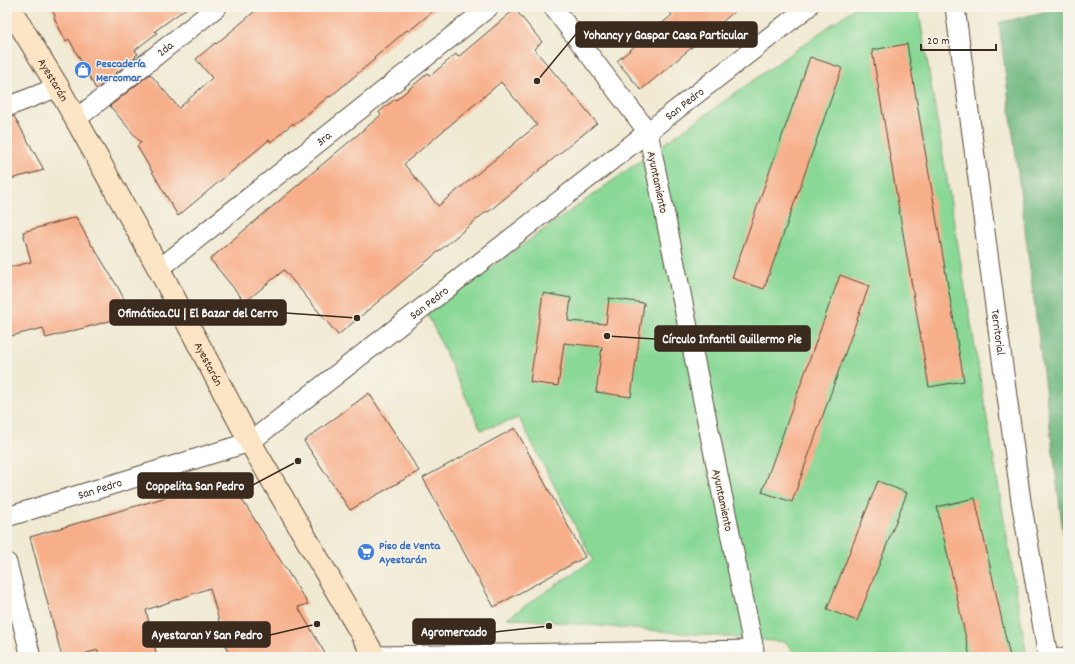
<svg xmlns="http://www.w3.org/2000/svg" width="1075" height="664" font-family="Dekko,sans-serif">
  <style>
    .green { fill: #89d896; stroke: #62815a }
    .forest { fill: #6eb87f; stroke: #54714e }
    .building { fill: #f7af8a; fill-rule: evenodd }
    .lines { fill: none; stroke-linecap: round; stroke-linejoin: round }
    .lane-casing { stroke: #564739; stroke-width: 12 }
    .street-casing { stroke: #564739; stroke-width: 21 }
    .secondary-casing { stroke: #564739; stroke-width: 24 }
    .lane { stroke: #fff; stroke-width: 10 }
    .street { stroke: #fff; stroke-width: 19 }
    .secondary { stroke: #fce5c4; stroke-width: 22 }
    .labels { text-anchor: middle; stroke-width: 3; stroke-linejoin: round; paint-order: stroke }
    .street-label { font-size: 12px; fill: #3b2a1e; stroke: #f7f3e8 }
    .shop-label { font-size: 12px; font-weight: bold; fill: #366cbe; stroke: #f7f3e8; text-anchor: start }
    .leader { fill: none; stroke: #3b2a1e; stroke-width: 1.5 }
    .callout-dot { fill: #3b2a1e; stroke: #f7f3e8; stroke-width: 1.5 }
    .callout { fill: #3b2a1e; stroke: #3b2a1e; stroke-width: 1.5 }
    .callout-label { font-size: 13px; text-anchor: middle; font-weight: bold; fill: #fff }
  </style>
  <rect width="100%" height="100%" fill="#f7f3e8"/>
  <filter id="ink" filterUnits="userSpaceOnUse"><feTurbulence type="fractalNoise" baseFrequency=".025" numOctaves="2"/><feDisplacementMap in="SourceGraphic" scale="8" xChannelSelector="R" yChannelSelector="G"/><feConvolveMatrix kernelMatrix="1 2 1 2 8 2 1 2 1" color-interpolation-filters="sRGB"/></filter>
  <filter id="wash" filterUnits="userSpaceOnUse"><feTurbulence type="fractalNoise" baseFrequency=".012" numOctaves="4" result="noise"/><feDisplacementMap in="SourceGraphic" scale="16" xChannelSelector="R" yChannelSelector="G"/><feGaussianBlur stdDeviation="0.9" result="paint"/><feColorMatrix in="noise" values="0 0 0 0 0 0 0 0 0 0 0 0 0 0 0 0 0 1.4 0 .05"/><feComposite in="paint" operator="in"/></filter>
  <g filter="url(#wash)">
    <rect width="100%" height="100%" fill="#f0ead3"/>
    <!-- green -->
    <path class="green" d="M856 7H918L1027 657H797L786 642 507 618 593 560 519 418 481 430 427 313Z"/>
    <!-- forest -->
    <path class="forest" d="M1046 11H1068V571L999 23Z"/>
    <g id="blocks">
      <!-- building -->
      <path class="building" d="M51 7H188L155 31 157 33 135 50 138 54 135 56 136 57 96 89 69 39 66 41 54 18 55 16Z
        M260 7H438L409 31 407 30 374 58 375 59 330 97 329 96 294 125 293 123 271 142 269 140 178 216 137 146 141 143 110 106 150 74 179 108 212 78 196 59 215 43 216 44Z
        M665 7H740L641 90 617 61 672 15Z
        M515 9 542 42 534 49 573 95H574L597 123 488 212 487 211 338 335 284 270 245 302 210 259 381 115 379 112 395 99 396 100 428 73 430 76 456 54 458 57ZM501 82 537 125 438 206 404 164Z
        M907 44 964 381 929 387 872 50Z
        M810 57 842 68 764 289 732 278Z
        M14 116 44 170 7 180V118Z
        M76 217 92 246H93L119 289 132 315 46 338 43 328 7 337V268L31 262 23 232Z
        M840 275 869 286 792 502 762 492Z
        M543 293 571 298 568 321 606 324 609 298 644 303 631 397 596 392 602 347 564 343 558 386 530 382Z
        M369 393 419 471 350 510 304 441Z
        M515 428 585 557 494 607 423 478Z
        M227 476 308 604 298 607 327 657H229L210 588 146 610 157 657H99L98 650 73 657H62L30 537 184 492 183 485Z
        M878 481 907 493 857 621 827 609Z
        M975 498 1010 657H970L937 507Z"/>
    </g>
  </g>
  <g filter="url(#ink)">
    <use href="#blocks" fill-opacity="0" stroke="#564739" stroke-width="1"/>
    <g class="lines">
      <defs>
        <path id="lane" d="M1048 656 1068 652"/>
        <g id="street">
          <path id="s1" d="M955 7 1021 501 1048 657"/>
          <path d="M7 107 58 87"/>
          <path id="s2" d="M75 120 217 7"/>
          <path id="s3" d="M159 269 489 7"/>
          <path id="s4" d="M7 517 250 442 808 7"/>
          <path d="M7 563 31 657"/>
          <path d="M375 656 754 650 648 132 553 7"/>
        </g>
        <g id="secondary">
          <path id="s5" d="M9 7 58 87 159 269 250 442 375 657"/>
        </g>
      </defs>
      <!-- lane casing -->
      <use href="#lane" class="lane-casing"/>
      <!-- street casing -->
      <use href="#street" class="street-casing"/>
      <!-- secondary casing -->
      <use href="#secondary" class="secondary-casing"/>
      <!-- lane -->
      <use href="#lane" class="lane"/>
      <!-- street -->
      <use href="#street" class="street"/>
      <!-- secondary -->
      <use href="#secondary" class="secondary"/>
    </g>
  </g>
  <!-- icons -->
  <defs>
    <symbol id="shop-disc" viewBox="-11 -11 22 22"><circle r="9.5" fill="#3f7fe0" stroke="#f7f3e8"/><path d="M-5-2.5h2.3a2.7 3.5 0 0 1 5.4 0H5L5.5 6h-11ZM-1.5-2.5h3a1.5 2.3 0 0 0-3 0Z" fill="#fff"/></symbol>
    <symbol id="supermarket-disc" viewBox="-11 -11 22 22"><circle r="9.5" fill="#3f7fe0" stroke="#f7f3e8"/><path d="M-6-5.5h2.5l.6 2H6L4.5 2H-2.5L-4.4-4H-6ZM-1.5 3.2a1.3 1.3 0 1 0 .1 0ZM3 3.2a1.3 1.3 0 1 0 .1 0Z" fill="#fff"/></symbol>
  </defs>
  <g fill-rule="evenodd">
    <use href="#shop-disc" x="73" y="60" width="20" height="20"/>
    <use href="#supermarket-disc" x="356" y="542" width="20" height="20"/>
  </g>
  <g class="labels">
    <!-- street labels -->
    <g class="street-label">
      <text dy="4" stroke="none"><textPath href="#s2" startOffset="115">2da</textPath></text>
      <text dy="4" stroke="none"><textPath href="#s5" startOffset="85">Ayestarán</textPath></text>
      <text dy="4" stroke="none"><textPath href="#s4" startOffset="805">San Pedro</textPath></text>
      <text dy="4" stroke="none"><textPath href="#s3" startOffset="210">3ra</textPath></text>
      <text transform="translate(658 182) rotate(78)" y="4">Ayuntamiento</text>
      <text dy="4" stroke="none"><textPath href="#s4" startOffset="481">San Pedro</textPath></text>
      <text dy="4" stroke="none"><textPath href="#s1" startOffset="328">Territorial</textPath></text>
      <text dy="4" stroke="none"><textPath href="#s5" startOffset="409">Ayestarán</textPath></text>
      <text dy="4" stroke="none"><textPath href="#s4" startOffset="97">San Pedro</textPath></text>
      <text transform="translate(723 500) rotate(78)" y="4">Ayuntamiento</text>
    </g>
    <!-- shop labels -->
    <g class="shop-label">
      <text x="96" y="67">Pescadería<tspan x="96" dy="14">Mercomar</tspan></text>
      <text x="379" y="549">Piso de Venta<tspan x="379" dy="14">Ayestarán</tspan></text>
    </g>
  </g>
  <!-- callouts -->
  <path class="leader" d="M537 81L576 34M357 318L286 313M607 336L655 339M298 461L253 485M549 626L495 632M317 624L270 635"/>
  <g class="callout-dot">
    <circle cx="537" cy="81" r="4"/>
    <circle cx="357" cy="318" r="4"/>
    <circle cx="607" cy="336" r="4"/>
    <circle cx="298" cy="461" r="4"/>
    <circle cx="549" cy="626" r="4"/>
    <circle cx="317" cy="624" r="4"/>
  </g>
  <g class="callout">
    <rect x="576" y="22" width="181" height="25" rx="4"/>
    <rect x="110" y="300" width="176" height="25" rx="4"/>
    <rect x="655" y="326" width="155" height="25" rx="4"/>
    <rect x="138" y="473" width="115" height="25" rx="4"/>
    <rect x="413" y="619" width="82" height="25" rx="4"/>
    <rect x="143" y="622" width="127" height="25" rx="4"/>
  </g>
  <g class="callout-label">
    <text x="666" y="39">Yohancy y Gaspar Casa Particular</text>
    <text x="198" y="317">Ofimática.CU | El Bazar del Cerro</text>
    <text x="732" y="343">Círculo Infantil Guillermo Pie</text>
    <text x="195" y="490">Coppelita San Pedro</text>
    <text x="454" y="636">Agromercado</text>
    <text x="207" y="639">Ayestaran Y San Pedro</text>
  </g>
  <!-- margin -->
  <rect width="1075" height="664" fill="none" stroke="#f7f3e8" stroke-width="24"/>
  <!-- scale -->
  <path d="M921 44v6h75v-6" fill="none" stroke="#3b2a1e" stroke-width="2"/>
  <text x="927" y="44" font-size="12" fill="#3b2a1e" stroke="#f7f3e8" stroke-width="3" paint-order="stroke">20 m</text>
</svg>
